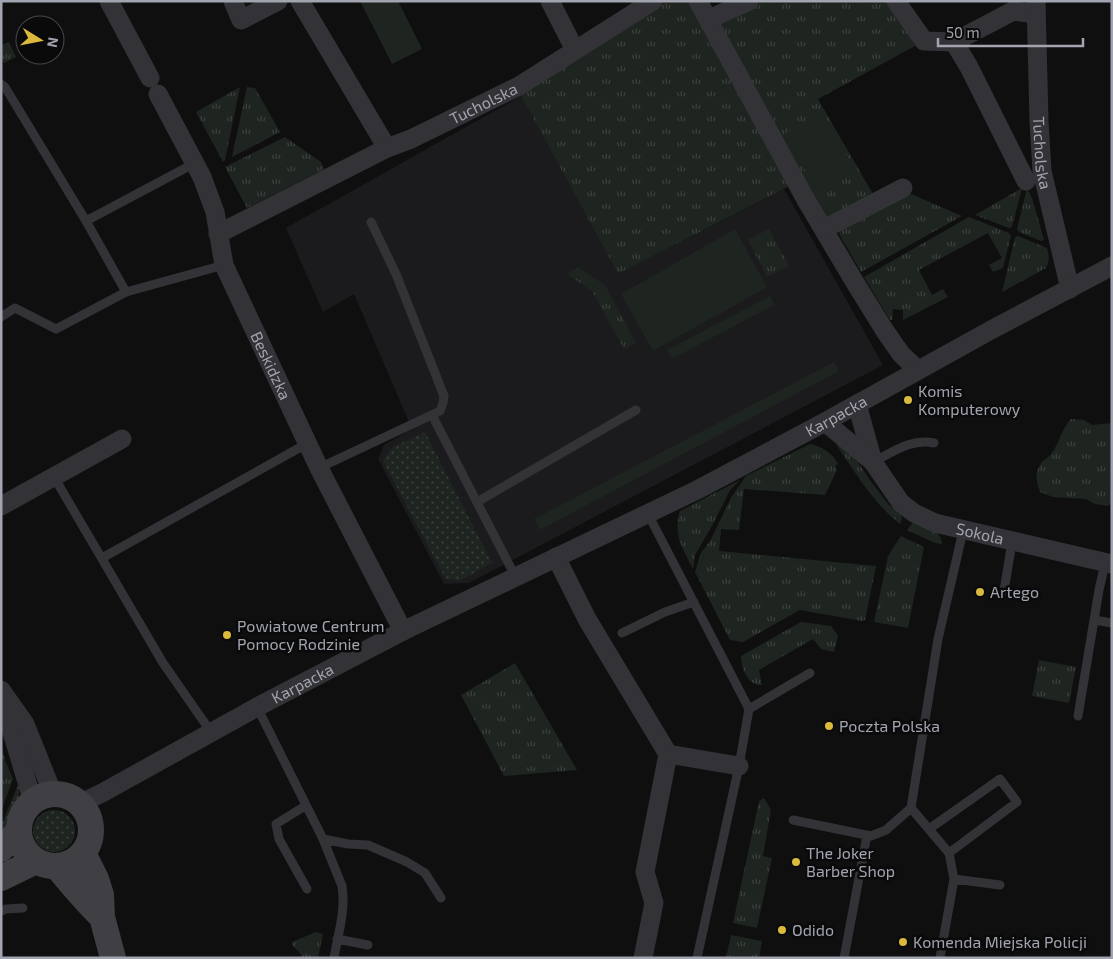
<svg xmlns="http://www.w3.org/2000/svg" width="1113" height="959" font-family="'Exo 2',sans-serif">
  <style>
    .built { fill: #1b1b1d }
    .grass { fill: url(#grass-tufts) }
    .garden { fill: url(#garden-dots) }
    .pitch { fill: #1e241f }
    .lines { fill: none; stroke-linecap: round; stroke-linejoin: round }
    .lane { stroke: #333337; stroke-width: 9 }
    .street { stroke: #333337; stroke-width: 19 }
    .secondary { stroke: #3f3f44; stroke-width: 26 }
    .poi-dot { fill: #dab93d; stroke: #0a0a0b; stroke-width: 2 }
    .labels { text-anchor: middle; stroke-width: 5; stroke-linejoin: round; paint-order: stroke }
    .street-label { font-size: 16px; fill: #a2a4af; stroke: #0a0a0b }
    .poi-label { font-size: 16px; fill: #a2a4af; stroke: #0a0a0b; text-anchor: start }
  </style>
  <defs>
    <pattern id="grass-tufts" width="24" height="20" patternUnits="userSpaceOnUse" patternTransform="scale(1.25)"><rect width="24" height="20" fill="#1e241f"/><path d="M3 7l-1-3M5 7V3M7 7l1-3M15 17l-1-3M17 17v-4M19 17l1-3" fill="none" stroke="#3c413d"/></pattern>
    <pattern id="garden-dots" width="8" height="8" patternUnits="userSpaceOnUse" patternTransform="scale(1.25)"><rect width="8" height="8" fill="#1e241f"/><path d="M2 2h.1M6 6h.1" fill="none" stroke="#3c413d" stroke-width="1.8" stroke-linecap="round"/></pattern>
  </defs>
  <rect width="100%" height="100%" fill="#0f0f10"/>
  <!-- built -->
  <path class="built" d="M521 96 618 274 784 189 883 365 469 583 444 584 378 459 384 445 412 429 354 294 323 312 286 228Z"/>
  <!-- grass -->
  <path class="grass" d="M653 1H698L709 19 749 1H896L924 41 818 99 877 201 824 229 797 182 618 274 521 96 519 86Z
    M9 42 16 57 4 63 1 58V45Z
    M240 87 225 160 223 162 196 112Z
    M247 87 255 88 280 132 232 157Z
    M285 137 321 162 324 169 247 208 225 167Z
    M1022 188 1012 227 1009 228 975 215Z
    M1027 188 1032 198 1044 240 1041 241 1019 232 1017 229Z
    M902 194H911L962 216 861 272 839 234 841 226Z
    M969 217 1009 233 1011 236 1003 268 993 272 989 265 1002 258 988 233 919 270 932 295 943 289 948 297 903 320V310L893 309 892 320H890L864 277Z
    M769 229 789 266 767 277 748 240Z
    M1018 236 1047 248C1049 255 1050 261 1046 268L1002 292 1015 237Z
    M578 267 605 285 636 343 624 349 592 291 567 274Z
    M1071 419 1084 420 1092 425 1112 423V503L1107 506 1095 504 1086 499 1053 497 1040 492C1037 484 1034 473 1040 465 1042 460 1048 458 1051 454 1060 443 1061 429 1071 419Z
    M810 444C822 447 833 453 838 464L835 466 837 470 825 495 744 489 739 530 721 529 719 551 876 566 865 620 862 621 800 610 743 642 730 640 695 572 701 553 710 541 732 496 746 476Z
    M836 444 840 446 855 458 872 483 889 505 901 515 902 519 900 524C873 503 855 472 836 444Z
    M740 480 730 490 713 524 695 555 693 569C682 547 673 536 680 511Z
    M914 521C924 526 942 530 942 544L935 543 907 530Z
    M901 536 924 547 908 628 874 622 888 556Z
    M801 622 831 626 838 636 834 652 821 649 813 639 759 670 762 685C748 686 741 668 741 656Z
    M1039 660 1076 667 1069 703 1032 696Z
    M515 663 577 770 504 776 461 695Z
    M1 743 5 760 13 779 1 811Z
    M764 798 771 810 763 856 772 858 757 928 733 923 759 801Z
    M316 932 323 934 318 958H303L300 953 292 945V942Z
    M731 935 762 941 759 958H726Z"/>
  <!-- garden -->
  <path class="garden" d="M425 432 492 563 459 581 445 578 383 461 393 447Z
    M19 783C22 801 10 822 1 837V826Z
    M33 831a21 21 0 1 1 42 0a21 21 0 1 1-42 0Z"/>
  <!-- pitch -->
  <path class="pitch" d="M360 1H398L422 49 392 64Z
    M821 112 853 166 815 188 784 134Z
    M735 229 767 287 653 351 621 294Z
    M770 296 774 305 672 359 667 350Z
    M834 362 839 371 540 530 534 519Z"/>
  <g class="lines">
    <!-- lane -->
    <path class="lane" d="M1 84 5 87 86 221
      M126 292 86 221 195 163
      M1 317 15 308 56 329 126 292 224 265
      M432 415 515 576
      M873 462C893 452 912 438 934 443
      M319 468 440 411 443 403 444 396 396 274 371 222
      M54 477 163 663 211 732
      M477 502 636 410
      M648 514 749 709 739 766 697 958
      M102 558 308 443
      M1004 591 1012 542
      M1094 620 1112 623
      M622 633 665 612 694 602
      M257 707 323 839 348 844 368 845 407 862 425 873 441 898
      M749 709 810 673
      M1078 716 1099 590 1105 563
      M305 806 276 824 279 839 307 889
      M911 808 949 853 954 879 940 958
      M793 820 871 836 886 830 911 808 938 639 963 531
      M929 829 1000 779 1017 802 949 853
      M323 839 342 886C346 910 338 934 334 958
      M954 879 1000 885
      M1 911 6 909 23 908
      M337 939 368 945
      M844 958 867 835"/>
    <!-- street -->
    <g class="street">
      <path d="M109 1 150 78"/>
      <path d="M233 1 241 20 278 1"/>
      <path d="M300 1 387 148"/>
      <path d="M550 1 575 50"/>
      <path d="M698 1 806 200 854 281 885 331 901 354 918 370"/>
      <path d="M896 1 924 41 954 42 1013 11 1036 14"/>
      <path id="s1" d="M1036 1 1039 121 1042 171 1070 289"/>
      <path d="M709 19 749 1"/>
      <path d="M954 42 969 67 1026 181"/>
      <path id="s2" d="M158 94 202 177 215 212 224 265 319 468 403 631"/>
      <path d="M824 229 903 188"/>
      <path id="s3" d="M218 234 387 148 411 139 519 86 653 1"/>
      <path d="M857 404 873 462"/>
      <path id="s4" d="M825 422 873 462 901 503 914 513 935 523 1112 564"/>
      <path d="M1 506 122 439"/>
      <path d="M556 557 587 619 668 754 645 872 654 903 643 958"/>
      <path d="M1 690 25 724 53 794"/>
      <path d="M9 703 11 729 33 802"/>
      <path d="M668 754 739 766"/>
      <path id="s5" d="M79 804 102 793 257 707 403 631 697 490 825 422 991 330 1112 266"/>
    </g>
    <!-- secondary -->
    <path class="secondary" d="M19 830a36 36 0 1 1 72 0a36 36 0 1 1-72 0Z
      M1 849 19 831
      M83 853 96 879 101 895 102 917 113 958
      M56 866C71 883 85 901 102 917
      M1 878 36 861"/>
  </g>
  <!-- markers -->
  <g class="poi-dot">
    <circle cx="908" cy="400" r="5"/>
    <circle cx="980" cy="592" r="5"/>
    <circle cx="227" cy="635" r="5"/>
    <circle cx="829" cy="726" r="5"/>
    <circle cx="796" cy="862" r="5"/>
    <circle cx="782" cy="930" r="5"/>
    <circle cx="903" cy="942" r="5"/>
  </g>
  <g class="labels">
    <!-- street labels -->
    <g class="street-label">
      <text dy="6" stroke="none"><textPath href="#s3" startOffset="296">Tucholska</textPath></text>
      <text dy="6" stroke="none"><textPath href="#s1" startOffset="152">Tucholska</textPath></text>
      <text dy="6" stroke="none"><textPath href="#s2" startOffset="296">Beskidzka</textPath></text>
      <text dy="6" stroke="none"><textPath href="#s5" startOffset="851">Karpacka</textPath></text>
      <text dy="6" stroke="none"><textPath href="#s4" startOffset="198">Sokola</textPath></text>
      <text dy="6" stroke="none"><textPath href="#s5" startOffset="254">Karpacka</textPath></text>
    </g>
    <!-- poi labels -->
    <g class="poi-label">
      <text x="918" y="397">Komis<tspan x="918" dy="18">Komputerowy</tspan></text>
      <text x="990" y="598">Artego</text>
      <text x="237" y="632">Powiatowe Centrum<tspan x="237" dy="18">Pomocy Rodzinie</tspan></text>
      <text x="839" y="732">Poczta Polska</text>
      <text x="806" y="859">The Joker<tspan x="806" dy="18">Barber Shop</tspan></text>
      <text x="792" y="936">Odido</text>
      <text x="913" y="948">Komenda Miejska Policji</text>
    </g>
  </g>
  <!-- border -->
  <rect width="1113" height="959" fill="none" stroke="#a2a4af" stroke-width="5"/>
  <!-- north arrow -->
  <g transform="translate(40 40) rotate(100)"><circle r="24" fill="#0a0a0b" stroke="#47484d"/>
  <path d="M0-4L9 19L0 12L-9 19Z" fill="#dab93d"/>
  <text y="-8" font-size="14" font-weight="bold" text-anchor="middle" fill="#a2a4af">N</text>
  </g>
  <!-- scale -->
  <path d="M938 38v8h145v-8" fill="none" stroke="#a2a4af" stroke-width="2.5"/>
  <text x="946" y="38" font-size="15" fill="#a2a4af" stroke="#0a0a0b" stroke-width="4" paint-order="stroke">50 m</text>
</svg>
